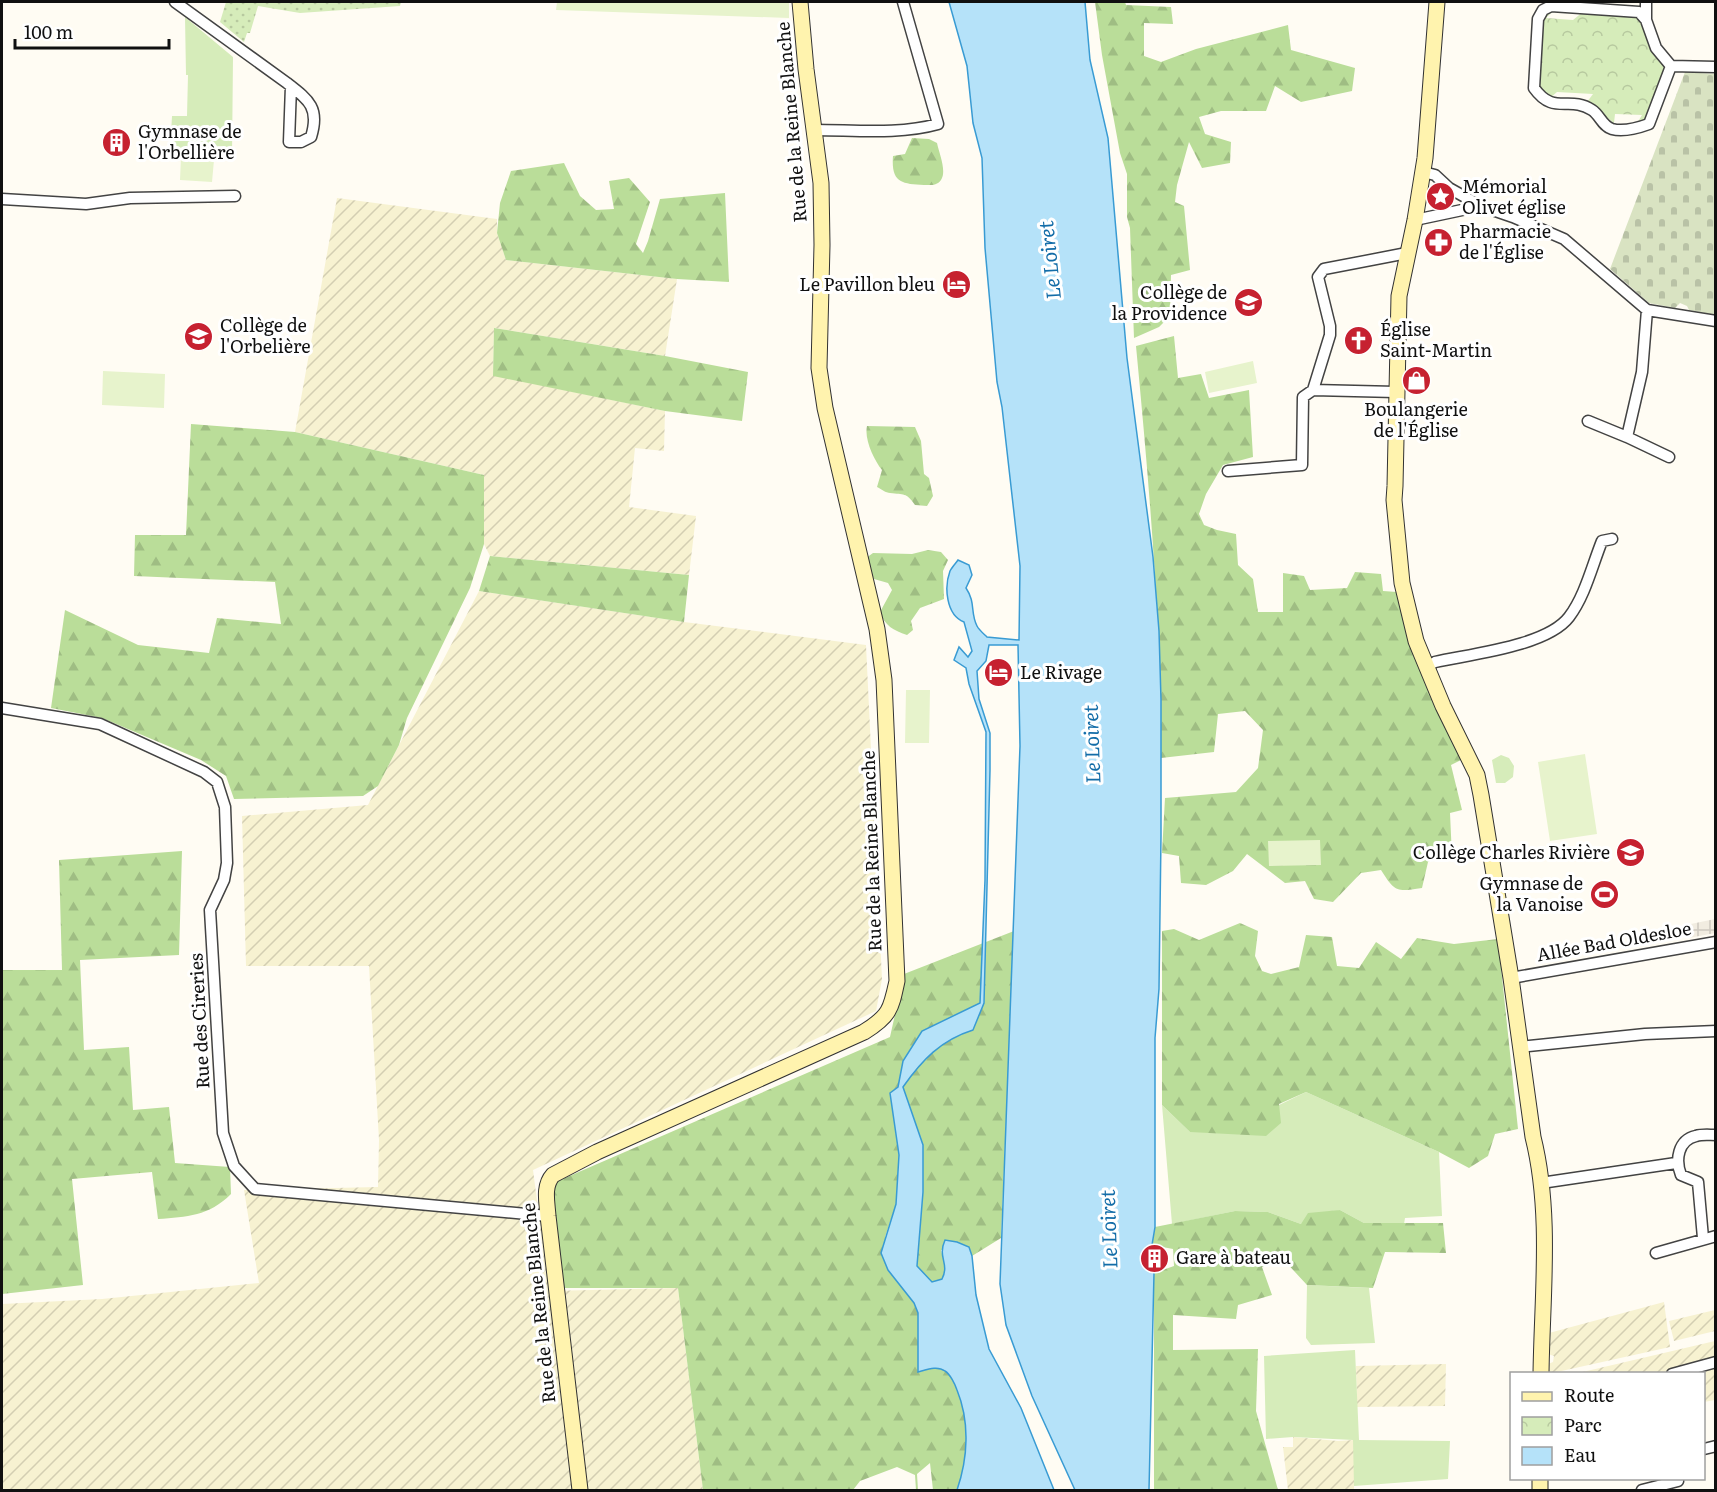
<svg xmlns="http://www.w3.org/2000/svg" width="1717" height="1492" font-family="Literata,serif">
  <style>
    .farmland { fill: url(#farmland-furrows) }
    .grass { fill: #d6ecba }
    .forest { fill: url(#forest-firs) }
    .cemetery { fill: url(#cemetery-stones) }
    .park { fill: url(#park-crowns) }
    .garden { fill: url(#garden-dots) }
    .pitch { fill: #e7f3cc }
    .plaza { fill: url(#plaza-grid) }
    .water { fill: #b5e2f9; stroke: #399bd3; stroke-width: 1.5 }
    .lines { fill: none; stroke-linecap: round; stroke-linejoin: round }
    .street-casing { stroke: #434343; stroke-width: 13 }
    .secondary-casing { stroke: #323232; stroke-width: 17 }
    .street { stroke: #fff; stroke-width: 10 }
    .secondary { stroke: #fff3ae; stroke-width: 15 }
    .labels { text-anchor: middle; stroke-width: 6; stroke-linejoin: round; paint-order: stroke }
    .street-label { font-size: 18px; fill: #101010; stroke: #fff }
    .poi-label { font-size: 18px; fill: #101010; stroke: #fff; text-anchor: start }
    .water-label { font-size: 20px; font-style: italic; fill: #136da8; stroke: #fff }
  </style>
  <defs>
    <pattern id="farmland-furrows" width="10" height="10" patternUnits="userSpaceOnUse" patternTransform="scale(1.5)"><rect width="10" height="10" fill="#f7f2d1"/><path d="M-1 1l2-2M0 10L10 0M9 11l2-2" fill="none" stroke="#d3ceb2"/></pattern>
    <pattern id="forest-firs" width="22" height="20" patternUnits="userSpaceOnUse" patternTransform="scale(1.5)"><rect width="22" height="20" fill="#badd99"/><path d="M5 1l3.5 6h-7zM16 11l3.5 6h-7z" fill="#9fbd83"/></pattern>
    <pattern id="cemetery-stones" width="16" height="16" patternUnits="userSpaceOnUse" patternTransform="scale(1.5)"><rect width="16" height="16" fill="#d9e3c2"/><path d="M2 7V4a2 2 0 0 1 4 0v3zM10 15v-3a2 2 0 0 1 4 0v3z" fill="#b9c2a6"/></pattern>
    <pattern id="park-crowns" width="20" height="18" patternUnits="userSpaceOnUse" patternTransform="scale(1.5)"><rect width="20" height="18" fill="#d6ecba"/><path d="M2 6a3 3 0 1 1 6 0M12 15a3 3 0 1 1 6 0" fill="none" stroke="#b7c99f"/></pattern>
    <pattern id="garden-dots" width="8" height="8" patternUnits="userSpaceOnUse" patternTransform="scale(1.5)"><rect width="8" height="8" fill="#d6ecba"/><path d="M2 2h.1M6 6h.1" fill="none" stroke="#b7c99f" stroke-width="1.8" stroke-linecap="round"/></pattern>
    <pattern id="plaza-grid" width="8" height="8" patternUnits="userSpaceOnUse" patternTransform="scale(1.5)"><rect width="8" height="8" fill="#f1ece0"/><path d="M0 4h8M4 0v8" fill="none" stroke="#cec9bf"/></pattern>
  </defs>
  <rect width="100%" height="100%" fill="#fffcf3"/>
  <!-- farmland -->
  <path class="farmland" d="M337 198 497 219V233L506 260 677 279 665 356 494 328 493 375 665 411 664 451 635 448 629 507 696 516 689 575 490 556 484 544V475L295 432Z
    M479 591 684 622 866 645 882 979 876 1011 533 1170 549 1291 678 1288 703 1490H2V1304L102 1299 259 1283 244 1190 378 1187 379 1140 369 966H246L242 816 368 805Z
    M1664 1302 1670 1347 1548 1374V1364L1553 1362 1554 1356 1548 1354 1549 1333Z
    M1715 1310V1331L1674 1341 1669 1321Z
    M1715 1341V1400L1704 1402V1374H1574Z
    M1446 1364 1445 1406 1357 1407 1356 1366Z
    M1293 1437 1338 1441 1354 1440V1490H1288L1283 1447H1293Z"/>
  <!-- grass -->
  <path class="grass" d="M185 17 233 57 232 156 170 153 172 116H187L188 75H186Z
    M1501 755 1509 758 1514 766 1513 777 1505 783H1496L1492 760Z
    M1306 1092 1439 1152 1442 1216 1405 1218 1404 1224 1364 1223 1340 1210 1301 1224 1268 1212 1235 1211 1172 1224 1162 1105 1190 1132 1279 1105Z
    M1307 1285 1369 1288 1375 1343 1311 1345 1306 1338Z
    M1355 1350 1359 1440 1450 1441 1448 1479 1354 1486 1353 1440 1293 1437 1266 1439 1264 1356Z"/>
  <!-- forest -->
  <path class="forest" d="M1095 2H1125L1126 5 1171 7 1173 24 1144 23V56L1161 62 1196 49 1288 25 1291 50 1355 68 1352 91 1301 102 1275 86 1266 111H1221L1199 117 1205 134 1231 142 1230 163 1202 168 1189 142 1177 185 1175 202 1184 206 1190 270 1171 275 1170 316 1159 327 1134 338 1130 228 1127 217V174L1120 153 1102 55Z
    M912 138 929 139 937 143C939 153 947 171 941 180 937 186 930 185 924 185 901 184 891 182 893 156L905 154Z
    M564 163 580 196 596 210 614 209 609 181 629 178 650 202 636 244 643 253 648 241 660 199 725 193 729 282 677 279 506 260 497 233 500 203 511 171Z
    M494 328 665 356 748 372 742 421 665 411 493 376Z
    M1174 336 1178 378 1201 374 1209 398 1249 390 1253 457 1223 465 1206 494 1199 514 1204 525 1217 530 1236 534 1238 565 1253 579 1258 612H1283V573L1304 576 1310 590 1347 588 1355 572 1381 574 1383 591 1397 592C1407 650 1438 705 1463 759L1451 765 1462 810 1450 813 1452 857 1428 862 1422 888C1396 892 1395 892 1381 870L1361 873 1333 902 1314 899 1305 881 1285 883 1247 854 1233 871 1206 885 1181 883 1179 856 1162 853 1165 798 1236 792 1258 768 1263 730 1245 711 1218 714 1214 752 1161 758C1161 620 1149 483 1136 346Z
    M191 424 295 432 484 475V544L470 588 407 718 399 745 378 786 363 796 234 799 226 776 201 760 102 718 51 708 65 610 138 645 209 653 217 618 281 624 275 582 134 576 135 535H186Z
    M867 426 915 427 921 441 924 474 929 478 933 496 927 506 915 505C906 492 904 495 890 493 886 493 881 489 877 487L882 470C874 460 864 439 867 426Z
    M928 550 941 552 948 560 943 571 944 599 920 608 911 621 913 630 907 635C893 630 885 626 880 612L892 590 888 583 874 579 866 563V558L873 553 912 554Z
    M490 556 689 575 684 622 479 591Z
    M182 851 179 955 80 960 84 1050 129 1047 133 1110 169 1107 175 1163 230 1167 231 1194C209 1216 187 1217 158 1219L152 1172 72 1179 83 1285 2 1294V970H62L59 860Z
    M1240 923 1258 931 1255 956 1262 971 1271 974 1299 967 1306 935 1332 937 1337 966 1359 968 1376 942 1401 959 1417 938 1454 944 1498 939 1518 1129 1495 1134 1488 1156 1469 1168 1439 1152 1306 1092 1279 1104 1281 1123 1266 1136 1190 1132 1162 1105V931L1174 929 1199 940Z
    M1014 931 1001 1238 972 1256 968 1247 941 1250 946 1270 943 1279 932 1282 917 1266 923 1192V1145L890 1093 899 1155 896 1204 885 1237 888 1270 914 1303 918 1313V1372C926 1370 937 1365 945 1371 950 1374 955 1384 957 1390 970 1422 968 1458 957 1490H933L930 1463 917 1474 918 1490H916L915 1475 897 1467 860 1481 853 1490H703L678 1288H563L551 1184 890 1037 904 974Z
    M1340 1210 1364 1223H1443L1446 1253 1385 1252 1373 1288 1307 1285 1282 1258 1262 1267 1272 1295 1238 1305 1236 1319 1173 1315V1350L1258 1349 1256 1411 1278 1490H1154V1273L1174 1266 1173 1249 1152 1245 1155 1227 1235 1211 1268 1212 1301 1224 1308 1213Z"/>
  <!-- cemetery -->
  <path class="cemetery" d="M1685 72 1715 74V315L1689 310 1687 306 1680 303 1675 308 1649 303 1610 269Z"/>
  <!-- park -->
  <path class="park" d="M1554 10 1546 18 1573 20 1584 11 1635 16 1640 19 1667 68 1646 122 1636 125 1642 115 1615 114 1614 123 1587 102 1593 94 1557 92 1549 99 1538 86 1543 16Z"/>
  <!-- garden -->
  <path class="garden" d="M226 2H401L400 6 300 13 258 6 250 33H247L244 42 220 22Z"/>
  <!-- pitch -->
  <path class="pitch" d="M557 2H789V18L556 10Z
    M181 157 214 160 212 182 180 180Z
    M1253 361 1257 383 1209 393 1205 372Z
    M103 371 165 374 164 408 102 405Z
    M906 690H930L929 743H905Z
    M1585 754 1597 834 1550 841 1538 762Z
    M1320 840 1321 865 1269 866 1268 841Z"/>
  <!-- plaza -->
  <path class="plaza" d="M1715 919V933L1689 938 1686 925Z"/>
  <!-- water -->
  <path class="water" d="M949 2H1085L1090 60 1108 138 1127 358 1153 557 1159 631 1161 700V836L1159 989 1155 1038V1227L1151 1251 1154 1273 1149 1490H1075L1032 1396 1006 1325 1000 1284 1020 746 1018 645H989L986 661 977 671 979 699 990 733V770L984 1003 973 1030C941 1040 922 1060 903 1087L923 1145V1192L917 1266 932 1282 942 1279C950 1263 937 1258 945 1240L957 1242 969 1247 972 1256 976 1295 989 1349 1021 1408 1054 1490H957C968 1458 970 1422 957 1390 955 1384 950 1374 945 1371 937 1365 926 1370 918 1372V1313L914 1303 888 1270 881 1253 896 1204 899 1155 890 1093 898 1087 903 1061 922 1031 980 1003 985 880 986 732 969 684 966 668 954 660 959 647 968 657 972 651 964 622C946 615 944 587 950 571 952 567 956 563 958 560L969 565 972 575 966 588C976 603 970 612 977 626 979 630 984 634 987 637L1019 640 1020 566 1002 407 997 382 985 248 982 158 973 123 967 66Z"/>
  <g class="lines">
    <defs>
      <path id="street" d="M175 2 287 83C309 100 320 108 311 137L301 142H289L291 86
        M1646 20V2
        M1671 66 1649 124C1638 128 1623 132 1612 129 1602 126 1600 115 1592 110 1569 95 1554 116 1534 88L1538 19 1543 10 1551 6 1639 12 1646 20 1656 48 1671 66 1716 67
        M814 130C855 130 899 135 938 124L903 2
        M1423 172 1435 175 1449 188 1481 206 1513 217 1564 239 1647 310 1716 321
        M2 199 86 204 130 198 235 196
        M1415 220 1481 206
        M1313 390 1396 392
        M1588 421 1627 437 1642 372 1647 310
        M1627 437 1669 457
        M1228 471 1302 465 1303 397 1313 390 1330 335V326L1318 277 1324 269 1407 253
        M1426 667 1435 662C1471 654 1547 646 1569 617 1585 596 1592 566 1602 541L1612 539
        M2 708 100 724 204 772 217 782 225 807 227 863 224 880 210 910 223 1133 234 1166 255 1189 548 1216
        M1511 978 1716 942
        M1520 1047 1645 1034 1716 1031
        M1541 1183 1676 1163
        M1703 1238 1698 1182 1681 1175C1675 1160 1678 1140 1696 1136 1702 1134 1709 1135 1716 1135
        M1656 1253 1716 1236
        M1672 1374 1716 1362
        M1704 1449 1716 1446
        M1642 1490 1678 1481"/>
      <path id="secondary" d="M1437 2 1425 158 1415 220 1399 296 1395 486 1394 500 1402 583 1416 641 1443 706 1477 775 1481 795 1511 978 1533 1137C1552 1213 1542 1296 1541 1374
        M580 1490 548 1216C547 1202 543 1186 553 1175L597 1152 864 1032C890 1016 891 1009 897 981L884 680 877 629 825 408 819 368 822 245 821 183 806 69 800 2
        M1540 1490V1478"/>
    </defs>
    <!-- street casing -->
    <use href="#street" class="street-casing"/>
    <!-- secondary casing -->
    <use href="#secondary" class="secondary-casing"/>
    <!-- street -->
    <use href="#street" class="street"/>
    <!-- secondary -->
    <use href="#secondary" class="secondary"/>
  </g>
  <!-- icons -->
  <defs>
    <symbol id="building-disc" viewBox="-11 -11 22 22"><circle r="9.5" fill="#c62130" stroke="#fff"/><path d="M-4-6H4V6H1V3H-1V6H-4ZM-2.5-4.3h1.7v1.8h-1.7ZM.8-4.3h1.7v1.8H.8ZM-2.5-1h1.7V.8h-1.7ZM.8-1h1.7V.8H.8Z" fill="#fff"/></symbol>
    <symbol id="sight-disc" viewBox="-11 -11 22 22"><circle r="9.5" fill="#c62130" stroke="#fff"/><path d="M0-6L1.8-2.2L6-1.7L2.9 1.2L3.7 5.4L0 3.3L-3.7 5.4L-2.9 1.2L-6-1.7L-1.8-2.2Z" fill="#fff"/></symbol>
    <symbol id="pharmacy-disc" viewBox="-11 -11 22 22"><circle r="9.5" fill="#c62130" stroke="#fff"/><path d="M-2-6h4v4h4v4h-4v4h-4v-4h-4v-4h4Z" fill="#fff"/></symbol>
    <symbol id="hotel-disc" viewBox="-11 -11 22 22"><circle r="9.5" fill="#c62130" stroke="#fff"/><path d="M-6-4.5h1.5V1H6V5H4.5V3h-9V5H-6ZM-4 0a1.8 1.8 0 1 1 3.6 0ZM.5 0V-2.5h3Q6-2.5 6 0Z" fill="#fff"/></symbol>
    <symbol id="school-disc" viewBox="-11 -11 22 22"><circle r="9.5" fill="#c62130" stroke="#fff"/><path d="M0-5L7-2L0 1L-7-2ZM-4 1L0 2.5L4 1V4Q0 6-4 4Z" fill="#fff"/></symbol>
    <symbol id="church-disc" viewBox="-11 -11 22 22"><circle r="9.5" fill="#c62130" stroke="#fff"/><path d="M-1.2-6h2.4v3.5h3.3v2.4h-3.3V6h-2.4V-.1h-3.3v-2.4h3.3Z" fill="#fff"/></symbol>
    <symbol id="shop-disc" viewBox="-11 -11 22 22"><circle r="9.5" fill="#c62130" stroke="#fff"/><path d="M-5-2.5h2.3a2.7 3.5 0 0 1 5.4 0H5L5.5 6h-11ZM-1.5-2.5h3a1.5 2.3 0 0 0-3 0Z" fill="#fff"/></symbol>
    <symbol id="stadium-disc" viewBox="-11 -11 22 22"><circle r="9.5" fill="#c62130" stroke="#fff"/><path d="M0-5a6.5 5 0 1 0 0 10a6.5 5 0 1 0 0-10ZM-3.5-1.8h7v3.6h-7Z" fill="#fff"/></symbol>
  </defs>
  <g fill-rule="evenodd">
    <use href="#building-disc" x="100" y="126" width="33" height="33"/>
    <use href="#sight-disc" x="1424" y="180" width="33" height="33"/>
    <use href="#pharmacy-disc" x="1422" y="226" width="33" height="33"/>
    <use href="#hotel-disc" x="940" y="268" width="33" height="33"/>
    <use href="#school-disc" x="1232" y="286" width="33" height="33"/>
    <use href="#school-disc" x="182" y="320" width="33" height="33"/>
    <use href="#church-disc" x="1342" y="324" width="33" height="33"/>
    <use href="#shop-disc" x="1400" y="364" width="33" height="33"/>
    <use href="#hotel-disc" x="982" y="656" width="33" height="33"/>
    <use href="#school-disc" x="1614" y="836" width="33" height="33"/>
    <use href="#stadium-disc" x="1588" y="878" width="33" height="33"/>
    <use href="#building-disc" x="1138" y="1242" width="33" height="33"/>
  </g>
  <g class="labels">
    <!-- street labels -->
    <g class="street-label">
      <text transform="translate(792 122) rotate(-95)" y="6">Rue de la Reine Blanche</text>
      <text transform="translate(872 851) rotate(-92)" y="6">Rue de la Reine Blanche</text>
      <text transform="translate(1614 942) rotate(-10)" y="6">Allée Bad Oldesloe</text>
      <text transform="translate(200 1021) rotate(-93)" y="6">Rue des Cireries</text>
      <text transform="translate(539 1303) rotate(-96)" y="6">Rue de la Reine Blanche</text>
    </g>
    <!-- poi labels -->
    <g class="poi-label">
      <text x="138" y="138">Gymnase de<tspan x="138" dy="21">l'Orbellière</tspan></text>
      <text x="1462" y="193">Mémorial<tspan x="1462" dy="21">Olivet église</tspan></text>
      <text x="1459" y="238">Pharmacie<tspan x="1459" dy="21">de l'Église</tspan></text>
      <text x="935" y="291" text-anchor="end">Le Pavillon bleu</text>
      <text x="1227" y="299" text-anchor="end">Collège de<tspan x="1227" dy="21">la Providence</tspan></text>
      <text x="220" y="332">Collège de<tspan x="220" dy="21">l'Orbelière</tspan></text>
      <text x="1380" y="336">Église<tspan x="1380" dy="21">Saint-Martin</tspan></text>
      <text x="1416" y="416" text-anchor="middle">Boulangerie<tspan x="1416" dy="21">de l'Église</tspan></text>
      <text x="1020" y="679">Le Rivage</text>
      <text x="1610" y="859" text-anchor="end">Collège Charles Rivière</text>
      <text x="1583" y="890" text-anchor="end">Gymnase de<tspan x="1583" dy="21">la Vanoise</tspan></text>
      <text x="1176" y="1264">Gare à bateau</text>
    </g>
    <!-- water labels -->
    <g class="water-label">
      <text transform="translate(1050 260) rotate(-96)" y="7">Le Loiret</text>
      <text transform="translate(1092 744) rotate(-92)" y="7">Le Loiret</text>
      <text transform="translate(1109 1229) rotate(-92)" y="7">Le Loiret</text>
    </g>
  </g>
  <!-- border -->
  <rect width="1717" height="1492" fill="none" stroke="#101010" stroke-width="6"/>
  <!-- legend -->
  <rect x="1510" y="1372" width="195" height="108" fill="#ffffff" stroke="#9f9f9f" stroke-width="1.5"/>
  <rect x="1522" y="1392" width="30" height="9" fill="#fff3ae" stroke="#9f9f9f" stroke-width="1.5"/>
  <text x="1564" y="1402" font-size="18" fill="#101010">Route</text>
  <rect x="1522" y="1417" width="30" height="18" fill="url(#park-crowns)" stroke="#9f9f9f" stroke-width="1.5"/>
  <text x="1564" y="1432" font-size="18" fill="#101010">Parc</text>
  <rect x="1522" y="1447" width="30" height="18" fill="#b5e2f9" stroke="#9f9f9f" stroke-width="1.5"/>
  <text x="1564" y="1462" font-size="18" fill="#101010">Eau</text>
  <!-- scale -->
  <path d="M15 39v9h154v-9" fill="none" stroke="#101010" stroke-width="3"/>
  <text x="24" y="39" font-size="18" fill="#101010" stroke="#ffffff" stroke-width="4.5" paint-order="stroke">100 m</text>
</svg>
